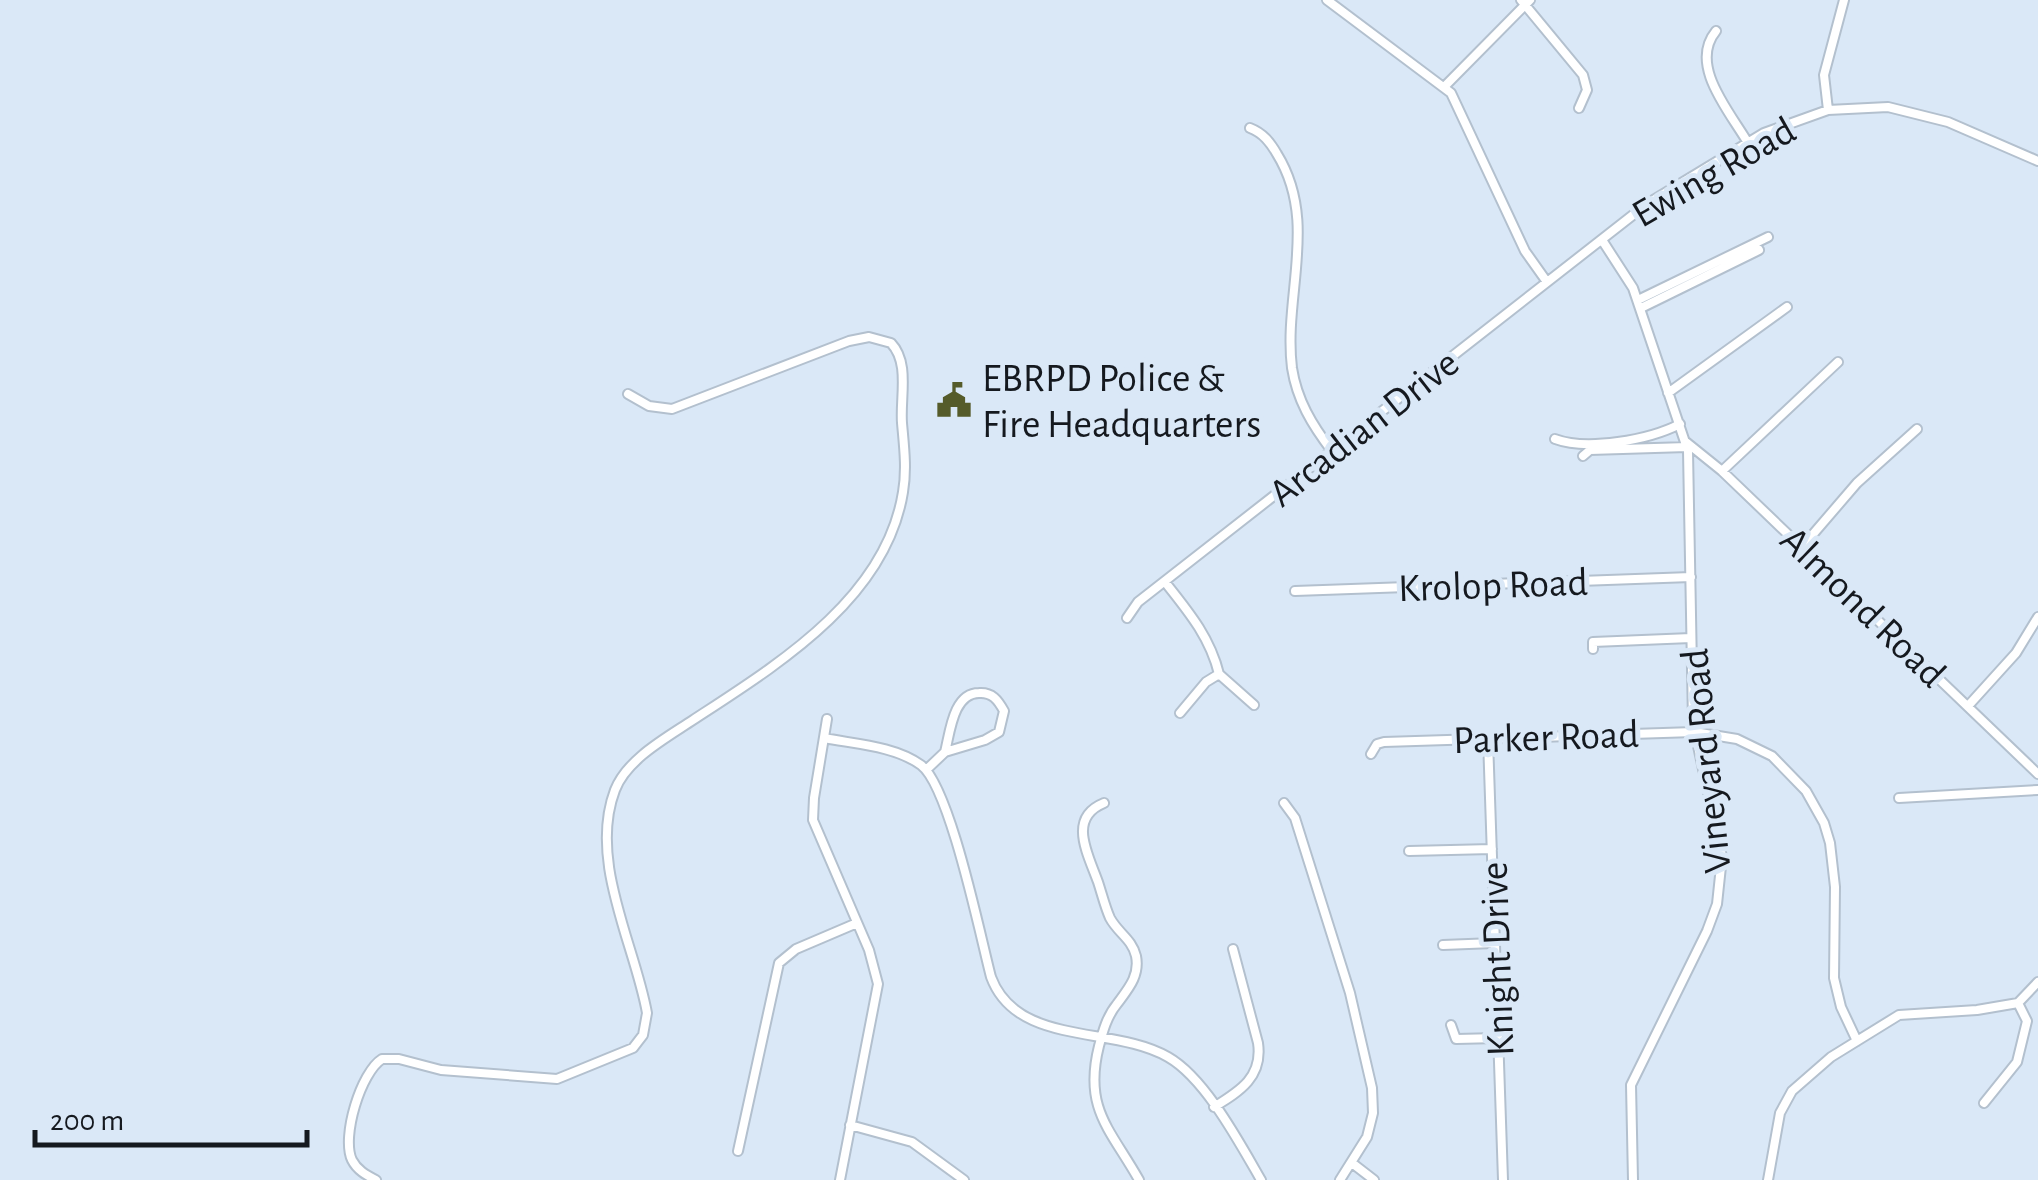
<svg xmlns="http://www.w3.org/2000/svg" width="2038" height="1180" font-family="'Alegreya Sans',sans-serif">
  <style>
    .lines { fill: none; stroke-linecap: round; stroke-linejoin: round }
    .minor-casing { stroke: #b3c0ce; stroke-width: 12 }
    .minor { stroke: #fff; stroke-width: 8 }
    .labels { text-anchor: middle; stroke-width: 10; stroke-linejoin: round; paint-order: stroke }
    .street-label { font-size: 40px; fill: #15191f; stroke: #dae8f7 }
    .poi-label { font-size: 40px; fill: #15191f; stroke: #dae8f7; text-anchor: start }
  </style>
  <rect width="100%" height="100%" fill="#dae8f7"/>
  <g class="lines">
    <defs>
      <path id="minor" d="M1327 0 1451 93 1525 251 1547 282
        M1521 0 1583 75 1587 90 1579 108
        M1716 31C1688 65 1730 112 1748 143
        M1445 86 1530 0
        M1828 110 1824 75 1844 0
        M1250 128C1263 133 1270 142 1277 154 1319 222 1283 295 1292 368 1297 400 1312 425 1332 451
        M1602 240 1633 288 1688 451 1693 723 1722 857 1717 904 1707 931 1631 1085 1633 1180
        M1638 300 1768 237
        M1641 308 1759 250
        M1668 393 1787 307
        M1555 439C1587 451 1649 440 1680 424
        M1686 442 1722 471 2038 774
        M1583 456 1590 450 1687 447
        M1722 471 1838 362
        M1802 547 1857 483 1917 429
        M1165 582C1188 611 1210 637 1219 674
        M1295 591 1691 577
        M1127 618 1138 602 1647 204 1764 133 1828 110 1888 107 1948 122 2038 161
        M1593 649V642L1691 638
        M1219 674 1254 705
        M1968 706 2016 653 2038 617
        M1180 713 1206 682 1219 674
        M827 719 814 798 813 820 869 950 878 984 840 1180
        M824 738C855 744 895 746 921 765 950 787 980 935 991 977 1017 1047 1113 1025 1168 1057 1205 1078 1239 1142 1261 1180
        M1488 739 1503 1180
        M1371 754 1377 744 1384 742 1694 732 1737 739 1772 756 1806 791 1824 823 1830 843 1835 887 1834 978 1841 1007 1857 1041
        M926 770 945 752 985 740 999 732 1004 711C998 700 992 692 979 693 953 693 950 733 945 752
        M1899 798 2038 790
        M1104 803C1067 818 1088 854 1098 882 1102 894 1105 907 1110 918 1118 933 1132 939 1136 956 1140 976 1128 989 1117 1004 1107 1016 1103 1031 1099 1046 1083 1109 1111 1130 1139 1180
        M1284 803 1295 818 1350 993 1372 1088 1373 1113 1367 1137 1340 1180
        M1409 851 1492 849
        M1443 945 1494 943
        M1451 1025 1456 1039 1498 1038
        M1984 1103 2017 1062 2027 1021 2018 1003
        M1214 1107C1240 1091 1263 1077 1258 1043L1233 949
        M850 1125 912 1142 964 1180
        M738 1151 779 963 796 949 857 923
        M1352 1163 1374 1180
        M376 1180C366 1175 357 1170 352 1160 341 1137 361 1072 382 1059H399L441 1070 557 1079 633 1048 643 1035 647 1013C635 945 588 861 615 790 627 759 666 738 693 720 777 665 886 599 903 492 907 469 904 446 902 423 900 397 910 363 891 343L869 337 849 341 672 409 649 406 628 394
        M1768 1180 1780 1113 1792 1091 1831 1057 1899 1015 1977 1010 2018 1003 2038 982"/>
    </defs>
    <!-- minor casing -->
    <use href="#minor" class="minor-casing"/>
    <!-- minor -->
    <use href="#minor" class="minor"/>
  </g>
  <!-- icons -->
  <defs>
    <symbol id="civic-bare" viewBox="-9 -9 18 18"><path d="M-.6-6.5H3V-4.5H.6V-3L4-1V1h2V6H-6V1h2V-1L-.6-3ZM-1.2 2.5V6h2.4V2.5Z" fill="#555b2a" stroke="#dae8f7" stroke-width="2.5" paint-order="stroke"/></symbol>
  </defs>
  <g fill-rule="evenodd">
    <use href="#civic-bare" x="929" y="375" width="50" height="50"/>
  </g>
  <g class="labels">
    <!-- street labels -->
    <g class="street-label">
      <text transform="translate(1713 171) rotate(-30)" y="14">Ewing Road</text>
      <text transform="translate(1363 427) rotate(-38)" y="14">Arcadian Drive</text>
      <text transform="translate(1493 584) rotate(-2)" y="14">Krolop Road</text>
      <text transform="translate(1864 606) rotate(44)" y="14">Almond Road</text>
      <text transform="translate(1546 736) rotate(-2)" y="14">Parker Road</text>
      <text transform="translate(1705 761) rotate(-96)" y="14">Vineyard Road</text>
      <text transform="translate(1496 959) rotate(-92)" y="14">Knight Drive</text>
    </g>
    <!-- poi labels -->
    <g class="poi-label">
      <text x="982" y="391">EBRPD Police &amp;<tspan x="982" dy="46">Fire Headquarters</tspan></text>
    </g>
  </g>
  <!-- scale -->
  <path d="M35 1130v15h272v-15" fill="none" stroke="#15191f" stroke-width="5"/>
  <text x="50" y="1130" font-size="30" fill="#15191f" stroke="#dae8f7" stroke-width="8" paint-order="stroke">200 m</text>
</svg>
